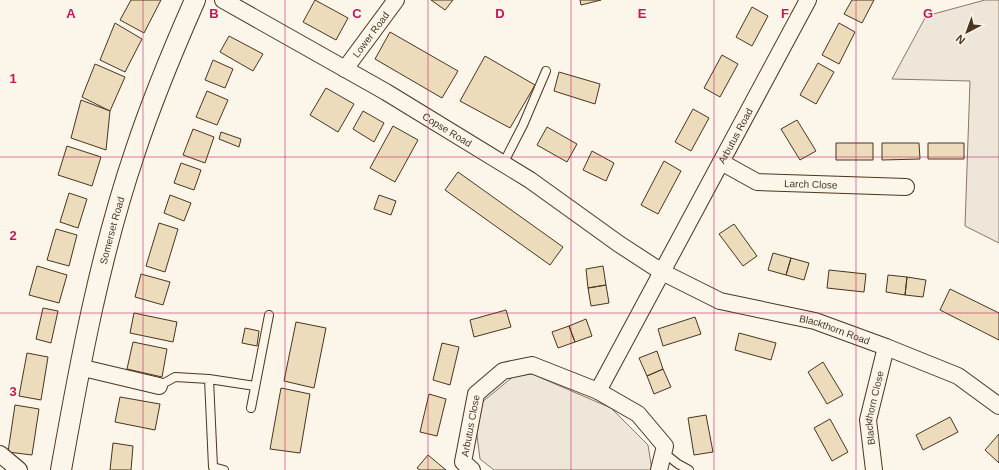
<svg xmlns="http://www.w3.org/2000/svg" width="999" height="470" font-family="Helvetica,sans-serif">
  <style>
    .green { fill: #ede6d9; stroke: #887966 }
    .building { fill: #ecdcbc; stroke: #4a3520 }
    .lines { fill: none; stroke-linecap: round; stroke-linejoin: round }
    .service-casing { stroke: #4a3520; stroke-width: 10 }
    .minor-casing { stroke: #4a3520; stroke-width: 18 }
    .tertiary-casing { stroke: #4a3520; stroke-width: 22 }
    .service { stroke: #fbf6e9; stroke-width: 8 }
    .minor { stroke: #fbf6e9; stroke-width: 16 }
    .tertiary { stroke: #fbf6e9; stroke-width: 20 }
    .grid { fill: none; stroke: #c2185b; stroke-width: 1; stroke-opacity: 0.55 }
    .labels { text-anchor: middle; stroke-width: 3; stroke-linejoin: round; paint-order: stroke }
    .street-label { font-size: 10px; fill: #4a3520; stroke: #fbf6e9 }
    .grid-label { font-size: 13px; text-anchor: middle; font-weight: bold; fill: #c2185b; stroke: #fbf6e9; stroke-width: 3; stroke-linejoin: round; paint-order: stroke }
  </style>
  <rect width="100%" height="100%" fill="#fbf6e9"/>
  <!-- green -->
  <path class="green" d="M985 0H999V243L965 226 970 81 892 79 926 16Z
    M532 374 611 408 648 445 652 470H494L480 459 476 428 481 403 514 376Z"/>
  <!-- building -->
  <path class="building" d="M131 0H161L144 33 120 20Z
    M315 0 348 18 336 40 303 22Z
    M431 0H453L445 10Z
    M580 0H601L581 5Z
    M852 0H874L862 23 844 14Z
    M752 7 768 16 752 46 736 37Z
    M115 23 142 39 125 72 100 60Z
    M839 23 855 32 839 64 822 55Z
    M390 32 458 71 442 98 375 59Z
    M229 36 263 54 253 71 220 52Z
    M722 55 738 64 720 97 704 88Z
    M485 56 535 85 510 128 460 101Z
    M213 60 233 69 225 88 205 80Z
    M818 63 834 72 816 104 800 95Z
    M95 64 125 77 110 111 82 97Z
    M559 72 600 84 595 104 554 91Z
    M326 88 354 104 338 132 310 115Z
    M207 91 228 100 217 125 196 117Z
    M81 100 110 111 106 150 71 138Z
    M693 109 709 118 691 151 675 142Z
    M363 111 384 123 374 142 353 129Z
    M797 120 816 151 800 160 781 129Z
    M393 126 418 140 395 182 370 168Z
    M547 127 577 144 567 162 537 145Z
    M193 129 214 137 205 163 183 155Z
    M221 132 241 139 239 147 219 139Z
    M836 143H873V160H836Z
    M882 143H919L920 159 882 160Z
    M928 143H964V159H928Z
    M67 146 101 157 92 186 58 175Z
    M592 151 614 163 606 181 583 170Z
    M664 161 681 171 658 214 641 205Z
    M181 163 201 170 194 190 174 183Z
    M458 172 563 247 550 265 445 190Z
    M69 193 87 199 78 228 60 222Z
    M170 195 191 203 184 221 164 213Z
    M379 195 396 201 391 215 374 209Z
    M159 223 178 229 165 272 146 266Z
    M734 224 757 256 743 266 719 234Z
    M56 229 77 235 69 266 47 260Z
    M773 253 791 258 786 275 768 270Z
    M791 258 809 263 804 280 786 275Z
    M37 266 67 275 59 303 29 295Z
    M603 266 606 285 588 288 586 269Z
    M829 270 866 274 864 292 827 288Z
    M141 274 170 282 163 305 135 297Z
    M888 275 907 277 905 295 886 292Z
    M907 277 926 280 923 297 905 295Z
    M606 285 609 303 591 306 588 288Z
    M950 289 999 313V340L940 310Z
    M43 308 58 311 51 343 36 339Z
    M506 310 511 327 474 337 470 320Z
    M134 313 177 322 173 342 130 333Z
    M695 317 701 334 663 346 658 329Z
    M586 319 592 336 575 342 569 326Z
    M296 322 326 328 314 388 284 381Z
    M569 326 575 342 558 348 552 332Z
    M245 328 259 331 257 346 242 343Z
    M739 333 776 343 771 360 735 350Z
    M133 342 167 349 162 377 127 369Z
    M442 343 459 347 450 385 433 380Z
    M657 351 663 369 647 376 639 358Z
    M27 353 48 357 41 400 19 396Z
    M823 362 843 395 827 404 808 372Z
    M663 369 671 387 654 394 647 376Z
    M281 388 310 394 300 453 270 449Z
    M429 394 446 399 437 436 420 432Z
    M120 397 160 404 155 430 115 422Z
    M15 405 39 409 32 455 8 452Z
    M706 415 713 452 694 455 688 418Z
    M950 417 958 432 923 450 916 435Z
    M830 419 848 452 832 461 814 428Z
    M999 434V463L985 450Z
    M113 443 133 446 131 470H110Z
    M428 455 446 470H420L417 468Z"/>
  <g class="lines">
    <defs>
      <path id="service" d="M503 164 523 125 546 71
        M209 379 213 467 224 470
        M159 386 175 377 209 379 255 386
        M251 408 269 315
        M663 452 678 464 689 470"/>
      <g id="minor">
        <path id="s1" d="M223 0 386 92 530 180 619 244 662 272 720 301 815 321 886 347 958 376 999 406"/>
        <path id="s2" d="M345 69 396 0"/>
        <path id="s3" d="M721 162 757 182 906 187"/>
        <path d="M79 367 159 386"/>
        <path d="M598 391 638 414 665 446 659 470"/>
        <path d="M0 454 19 470"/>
        <path id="s4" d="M472 470 463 462 476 394 503 371 532 365 598 391 808 0"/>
        <path id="s5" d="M874 470 868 420 886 347"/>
      </g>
      <g id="tertiary">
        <path id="s6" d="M61 470C80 363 100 255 135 152 152 100 173 50 195 0"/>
      </g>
    </defs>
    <!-- service casing -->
    <use href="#service" class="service-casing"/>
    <!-- minor casing -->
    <use href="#minor" class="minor-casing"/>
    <!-- tertiary casing -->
    <use href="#tertiary" class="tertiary-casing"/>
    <!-- service -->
    <use href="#service" class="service"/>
    <!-- minor -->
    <use href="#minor" class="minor"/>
    <!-- tertiary -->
    <use href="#tertiary" class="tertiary"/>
  </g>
  <!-- grid -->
  <path class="grid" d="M143 0V470M285 0V470M428 0V470M571 0V470M714 0V470M856 0V470M0 157H999M0 313H999"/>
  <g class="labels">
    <!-- street labels -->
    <g class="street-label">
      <text dy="4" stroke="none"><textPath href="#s2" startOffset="43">Lower Road</textPath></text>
      <text dy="4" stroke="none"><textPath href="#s1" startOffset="259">Copse Road</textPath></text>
      <text dy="4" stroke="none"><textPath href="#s4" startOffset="507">Arbutus Road</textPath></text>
      <text dy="4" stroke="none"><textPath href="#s3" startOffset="95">Larch Close</textPath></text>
      <text dy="4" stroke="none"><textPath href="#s6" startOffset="245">Somerset Road</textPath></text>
      <text dy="4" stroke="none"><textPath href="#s1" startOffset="700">Blackthorn Road</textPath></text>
      <text dy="4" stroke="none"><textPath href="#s5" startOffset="63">Blackthorn Close</textPath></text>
      <text dy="4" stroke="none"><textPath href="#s4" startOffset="49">Arbutus Close</textPath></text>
    </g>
  </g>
  <g class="grid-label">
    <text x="71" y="18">A</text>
    <text x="214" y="18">B</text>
    <text x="357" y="18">C</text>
    <text x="500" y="18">D</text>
    <text x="642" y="18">E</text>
    <text x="785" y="18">F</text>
    <text x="928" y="18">G</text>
    <text x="13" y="83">1</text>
    <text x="13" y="240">2</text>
    <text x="13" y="396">3</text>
  </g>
  <!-- north arrow -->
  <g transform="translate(967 32) rotate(221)" stroke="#fbf6e9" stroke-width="3" paint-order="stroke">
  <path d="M0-3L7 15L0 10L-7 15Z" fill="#4a3520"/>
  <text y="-6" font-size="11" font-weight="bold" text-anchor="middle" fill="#4a3520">N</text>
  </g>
</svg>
